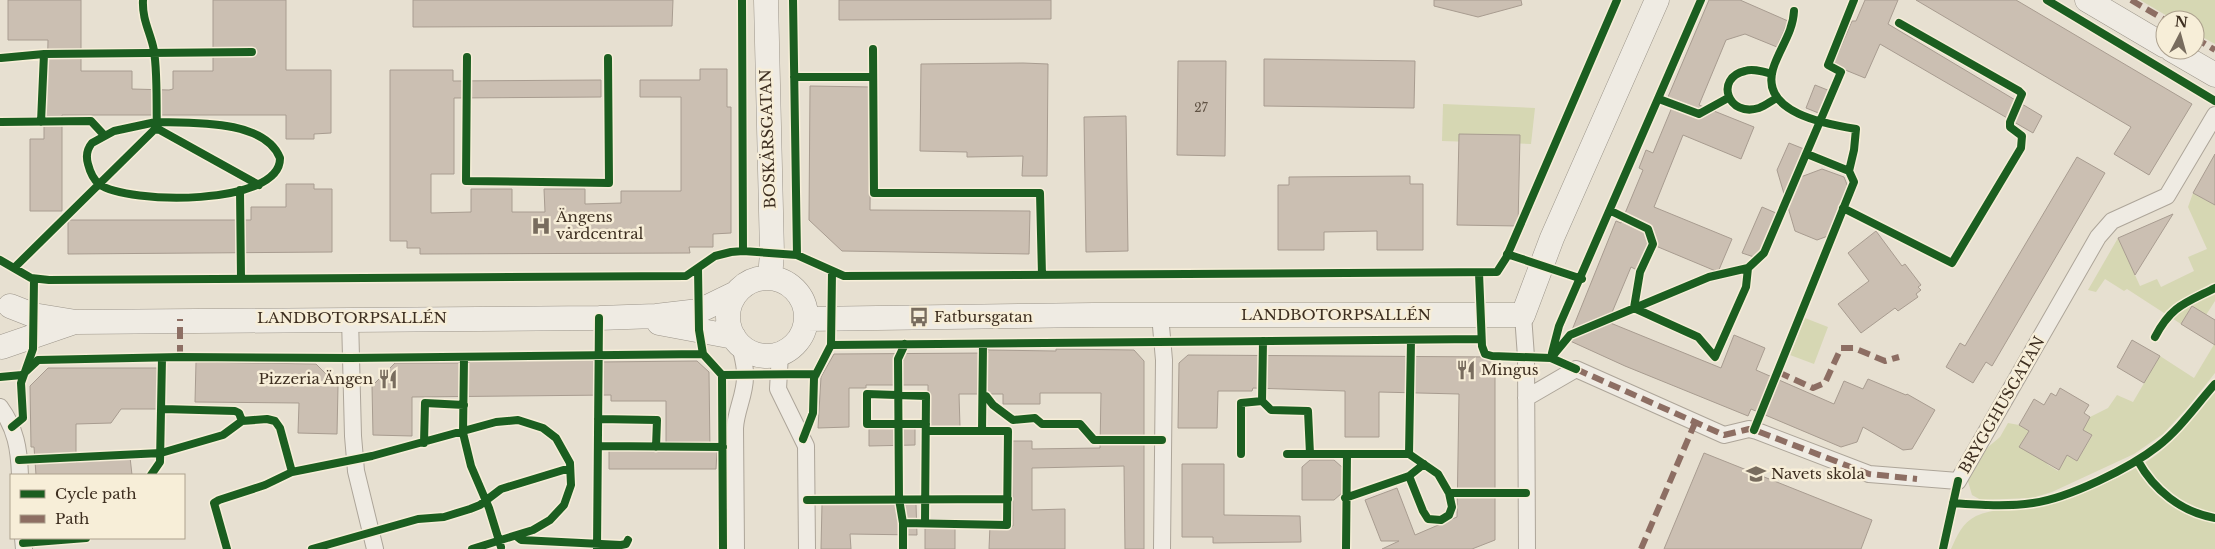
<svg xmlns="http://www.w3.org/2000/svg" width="2215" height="549" font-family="'Libre Baskerville',serif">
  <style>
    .green { fill: #d6d7b3 }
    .building { fill: #cbbfb2; stroke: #a89c90 }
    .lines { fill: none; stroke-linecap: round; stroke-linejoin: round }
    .street-casing { stroke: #ada599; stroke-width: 18 }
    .secondary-casing { stroke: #9c958a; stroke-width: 25 }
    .street { stroke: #efebe3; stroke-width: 16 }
    .secondary { stroke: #efebe3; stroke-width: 24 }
    .quiet { stroke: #8d6e63; stroke-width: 6; stroke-dasharray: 12 6; stroke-linecap: butt }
    .cycleway-casing { stroke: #f7eed8; stroke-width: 11 }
    .cycleway { stroke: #1b5e20; stroke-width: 8 }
    .labels { text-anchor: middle; stroke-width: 5; stroke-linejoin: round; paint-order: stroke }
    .number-label { font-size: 12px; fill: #605244 }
    .street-label { font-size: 15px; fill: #3d2e20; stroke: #f7eed8 }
    .poi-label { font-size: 15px; fill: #3d2e20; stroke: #f7eed8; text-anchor: start }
  </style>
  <rect width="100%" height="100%" fill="#e7e0d1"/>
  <!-- green -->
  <path class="green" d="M2140 0H2215V44L2195 33V20H2174Z
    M1443 104 1535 108 1531 144 1442 141Z
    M2193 193 2215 205V301L2206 315 2192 306 2181 324 2127 289 2124 291 2105 279 2096 292 2088 290 2118 238 2140 286 2157 279 2161 287 2194 271 2188 257 2207 249 2188 207Z
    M1805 318 1828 327 1814 364 1790 355Z
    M2215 343V373L2188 407 2163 434 2134 454 2052 492 2032 498 1981 500 1972 495 1967 478 1975 458 2000 437 2008 423 2019 425 2029 431 2020 447 2051 457 2047 464 2058 471 2067 455 2077 461 2092 436 2083 430 2090 417 2108 408 2117 395 2133 402 2160 356 2194 378Z
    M2215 392V549H1951C1957 536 1962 523 1976 516 1995 507 2016 511 2036 507 2065 502 2124 477 2149 460 2175 443 2194 415 2215 392Z"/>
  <!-- building -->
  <path class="building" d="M8 0H81V71H132V89L169 90 173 89V71H213V0H286V70H331V133L314 134V139H286V115H62V211H30V139H44V89H47L48 40H8Z
    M413 0H673L672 26 413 27Z
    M839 0H1051V19L839 20Z
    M1434 0H1521L1522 5 1478 17 1434 6Z
    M1709 0H1740L1788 21 1777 47 1745 34 1726 40 1699 105 1754 127 1741 159 1683 135 1654 207 1732 239 1718 272 1651 244 1639 271 1631 267 1608 322 1721 368 1734 335 1765 348 1756 370 1834 404 1844 381 1863 389 1868 379 1906 395 1907 394 1935 410 1912 449 1903 450 1863 427 1857 442 1841 447 1751 409 1748 416 1625 366 1568 340 1616 221 1621 223 1643 170 1639 168 1646 150 1653 153 1675 100 1668 97Z
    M1865 0H1898L1888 24 2042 116 2033 133 1880 44 1865 78 1833 65 1852 21H1856Z
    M1916 0H2016L2192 104 2149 175 2114 154 2131 127Z
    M1264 59 1415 61 1414 108 1264 106Z
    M1178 61H1226L1225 156 1177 155Z
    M1023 63 1048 64 1047 176H1022L1023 156 967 157V152L920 151 921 64Z
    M700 69H727V107H731V233L713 234V247H689L690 253 420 254V248H407V241H390V70H453V81L601 80V97L454 98V174H431V213L471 212V189H512V212H545L544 189H585V204L621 203V191H681V97H640V80H700Z
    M1815 85 1830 91 1821 114 1806 108Z
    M810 86 871 87 870 210 1030 211 1029 254 842 251 809 220Z
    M1126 116 1128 251 1086 252 1084 117Z
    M1459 134 1520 135 1518 226 1457 225Z
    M1789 143 1804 149 1790 181 1822 169 1844 177 1848 187 1828 236 1817 240 1795 231 1777 170Z
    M2215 154V205L2193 193Z
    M2077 157 2105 173 1992 366 1986 362 1973 383 1946 367 1960 343 1965 346Z
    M1410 176V184H1423V250H1377V231L1324 232V250H1278V185H1289V177Z
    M286 184H314V189H332V252L68 254V220H251V207H286Z
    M1762 207 1776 213 1757 258 1742 253Z
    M2173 214 2135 275 2118 238Z
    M1876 231 1902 266 1905 264 1921 285 1918 287 1921 290 1916 294 1918 297 1898 311 1895 308 1861 333 1838 304 1869 281 1848 253Z
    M2192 306 2215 320V345L2181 324Z
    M2132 340 2160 356 2144 383 2117 367Z
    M1056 349 1134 350 1144 361V549H1125L1124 466 1032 468V510L1065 509V549H989L990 525 1013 526 1012 441H1032V449L1100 448 1101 393H1040V404H1003V394H959L960 427 928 428V385H866V388H849V427L818 428 821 377 834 354 988 353V350L1056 351Z
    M1188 355 1495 357V540L1472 549H1382L1399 541H1381L1365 500 1397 488 1415 535 1457 517 1459 394 1379 392V437H1345V391L1253 388 1252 391H1218L1217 428H1178L1179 363Z
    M597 359V362L697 361 709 372 710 451H717L716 469H609V450L666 451V401H611V395L412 397V436L373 435 372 386 395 363H469L468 360Z
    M196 362 316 364 338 386 337 434 298 433 299 403 195 402Z
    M48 368H157V409H121L111 423 76 424V462L130 457 132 475H36L34 447H31L30 386Z
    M2060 388 2089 405 2084 413 2090 417 2083 430 2092 435 2077 461 2067 455 2059 470 2019 447 2029 431 2019 425 2034 399 2044 405 2051 393 2056 396Z
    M915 428V445L869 446V429Z
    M1704 453 1872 520 1861 549H1664Z
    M1310 460H1334L1343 468 1342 493 1334 500H1302V467Z
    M1182 464H1224V515L1300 516 1301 542 1213 543V537H1182Z
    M822 504H916L917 535 850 534 851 549H821Z
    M925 523 955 524V549H925Z"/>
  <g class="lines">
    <defs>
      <path id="street" d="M1160 315 1164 360 1162 549
        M1523 315 1526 357 1527 549
        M350 318 353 436 356 471 375 549
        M780 354 778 389 806 446 807 549
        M1526 398 1576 369 1724 435 1749 429 1757 431 1869 474 1958 481 2098 237 2112 221 2167 196 2215 115
        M0 407C16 429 19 449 20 475
        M23 538 24 549
        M736 549 735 428C736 410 745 395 745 377 746 367 742 355 740 345"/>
      <path id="secondary" d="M766 0 772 253 770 278
        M2087 0 2165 46
        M2172 50 2215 75
        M728 317a39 39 0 1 1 78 0a39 39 0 1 1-78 0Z
        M10 306 33 315 76 322 599 318 656 316 699 311 736 293
        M807 319 1094 315H1523L1552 238 1657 0
        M659 323 734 337
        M2 347 72 323"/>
    </defs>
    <!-- street casing -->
    <use href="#street" class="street-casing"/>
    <!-- secondary casing -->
    <use href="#secondary" class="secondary-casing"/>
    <!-- street -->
    <use href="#street" class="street"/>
    <!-- secondary -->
    <use href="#secondary" class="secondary"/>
    <!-- quiet -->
    <path class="quiet" d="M2131 0 2165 20
      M2195 38 2215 50
      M180 357V319
      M1576 369 1724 435 1749 429 1757 431 1869 474 1917 479
      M1778 372 1813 388 1825 383 1841 348H1854L1885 361 1899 357
      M1641 549 1695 423"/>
    <defs>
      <path id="cycleway" d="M143 0C142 18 149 30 153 46 158 66 156 107 157 129
        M742 0 743 251
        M793 0 797 255
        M2047 0 2215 101
        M1794 11C1793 33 1779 49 1773 69 1760 113 1826 124 1856 129L1854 150 1849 171
        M873 49 874 193H1040L1042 275
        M467 57 466 181 609 183 608 58
        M1 58 44 54 252 52
        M1772 74C1764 72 1753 68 1745 71 1714 78 1728 118 1759 108 1765 106 1771 101 1777 98
        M794 77H873
        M1659 99 1699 114 1728 98
        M1 122 91 121 104 135
        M41 122 44 54
        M156 122C191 123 265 119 280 158 281 206 128 205 99 184 93 179 90 172 88 164 86 157 87 149 92 143L114 131Z
        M240 190 241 278
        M1843 208 1952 263 2021 148 2022 136 2010 127V122L2022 94 2019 91 1899 23
        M1611 211 1648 229 1653 244 1640 272 1634 308 1698 337 1715 357 1746 287 1748 268
        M1507 254 1582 279
        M0 260 31 278 49 280 686 276 715 256 731 252 743 251 797 255 844 276 1497 272 1506 258 1617 0
        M14 268 154 130 158 129 259 185
        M698 269 699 330 703 354
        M1479 273 1482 346 1485 354 1492 356 1551 358 1576 369
        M2155 337C2171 306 2185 303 2215 288
        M1411 340 1409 454 1438 474 1449 493H1526
        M1263 341 1262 401 1271 410 1308 411 1310 454
        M831 345 1481 339
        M1552 353 1559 326 1701 0
        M464 357 463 433 471 466 489 508 501 547
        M1551 358 1570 335 1709 277 1748 268 1764 253 1841 72 1828 65 1854 0
        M722 375 723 549
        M0 377 22 375 38 360 180 357 351 358 703 354 722 375 816 374
        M983 396H986L993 405 1013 420 1035 418 1042 424H1080L1094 440H1162
        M163 409 235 411 239 413 242 421
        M598 419 657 420 656 447
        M12 427 23 418 21 383 33 349 34 279
        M1754 430 1854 182 1849 171 1807 154
        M982 431 983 344
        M803 439 813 413 814 378 831 345 832 272
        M424 443 425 403 464 405
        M598 446 723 447
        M1241 454V403L1262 401
        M1287 454H1409
        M19 460 161 453 223 435 242 421 267 419 275 421 280 428 292 472
        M2138 461C2154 490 2181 512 2215 518
        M151 475 160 462 162 358
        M1409 476 1423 511 1428 519 1441 520 1449 515 1452 507 1449 493
        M1345 498 1409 476 1424 464
        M807 500 1008 499
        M1953 503C1980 505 2007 507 2033 503 2069 498 2130 468 2158 446 2180 429 2197 404 2215 384
        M903 523 1007 525 1008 431H926
        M925 523 926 396 867 394V424H926
        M516 536 521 540 621 545 626 544 628 540
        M23 543 86 538
        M227 549 214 503 219 500 265 485 292 472 372 456 496 422 518 420 543 428 556 438 570 463 571 485 564 505 550 520 533 530 472 549
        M312 549 418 519 444 517 470 509 480 505 501 489 570 468
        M597 549 599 318
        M903 549V523L899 499 898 359 905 344
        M1346 549 1347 454
        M1943 549 1958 481"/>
    </defs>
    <!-- cycleway casing -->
    <use href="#cycleway" class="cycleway-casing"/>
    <!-- cycleway -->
    <use href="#cycleway" class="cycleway"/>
  </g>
  <!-- icons -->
  <defs>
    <symbol id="hospital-bare" viewBox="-9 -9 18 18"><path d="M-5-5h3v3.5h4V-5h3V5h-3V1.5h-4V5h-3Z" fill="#786c5e" stroke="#f7eed8" stroke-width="2.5" paint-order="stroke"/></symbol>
    <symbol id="bus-bare" viewBox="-9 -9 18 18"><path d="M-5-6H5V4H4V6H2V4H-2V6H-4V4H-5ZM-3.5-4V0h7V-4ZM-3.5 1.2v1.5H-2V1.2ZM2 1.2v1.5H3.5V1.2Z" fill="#786c5e" stroke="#f7eed8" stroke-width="2.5" paint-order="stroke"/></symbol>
    <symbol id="restaurant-bare" viewBox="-9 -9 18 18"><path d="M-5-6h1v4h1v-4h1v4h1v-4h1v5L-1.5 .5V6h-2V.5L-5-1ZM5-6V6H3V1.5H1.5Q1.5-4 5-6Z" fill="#786c5e" stroke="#f7eed8" stroke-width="2.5" paint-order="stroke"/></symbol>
    <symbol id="school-bare" viewBox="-9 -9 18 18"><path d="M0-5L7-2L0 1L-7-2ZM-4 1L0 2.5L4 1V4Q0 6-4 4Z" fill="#786c5e" stroke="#f7eed8" stroke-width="2.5" paint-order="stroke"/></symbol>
  </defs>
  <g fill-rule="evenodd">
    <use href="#hospital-bare" x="527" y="212" width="28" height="28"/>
    <use href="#bus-bare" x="905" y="303" width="28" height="28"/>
    <use href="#restaurant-bare" x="1452" y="356" width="28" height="28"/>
    <use href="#restaurant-bare" x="374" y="365" width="28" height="28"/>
    <use href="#school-bare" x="1742" y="460" width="28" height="28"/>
  </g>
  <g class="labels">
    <!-- number labels -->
    <g class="number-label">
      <text x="1201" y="112">27</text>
    </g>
    <!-- street labels -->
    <g class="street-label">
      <text transform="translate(768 139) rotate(-92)" y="5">BOSKÄRSGATAN</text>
      <text x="1336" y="320">LANDBOTORPSALLÉN</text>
      <text x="352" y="323">LANDBOTORPSALLÉN</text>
      <text transform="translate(2002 405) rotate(-60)" y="5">BRYGGHUSGATAN</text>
    </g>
    <!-- poi labels -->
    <g class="poi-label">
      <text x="556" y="222">Ängens<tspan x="556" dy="17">vårdcentral</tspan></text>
      <text x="934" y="322">Fatbursgatan</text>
      <text x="1481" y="375">Mingus</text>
      <text x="373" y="384" text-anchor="end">Pizzeria Ängen</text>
      <text x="1771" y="479">Navets skola</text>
    </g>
  </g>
  <!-- legend -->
  <rect x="10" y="474" width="175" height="65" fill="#f7eed8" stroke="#ada18e"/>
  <rect x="20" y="490" width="25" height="8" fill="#1b5e20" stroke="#ada18e"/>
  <text x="55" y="499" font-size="15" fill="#3d2e20">Cycle path</text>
  <rect x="20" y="515" width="25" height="8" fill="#8d6e63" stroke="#ada18e"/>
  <text x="55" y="524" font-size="15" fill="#3d2e20">Path</text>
  <!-- north arrow -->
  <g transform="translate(2180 35) rotate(6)"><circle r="24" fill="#f7eed8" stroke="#ada18e"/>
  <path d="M0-4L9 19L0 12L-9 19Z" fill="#786c5e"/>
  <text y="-8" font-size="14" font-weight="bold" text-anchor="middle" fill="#3d2e20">N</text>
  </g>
</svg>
